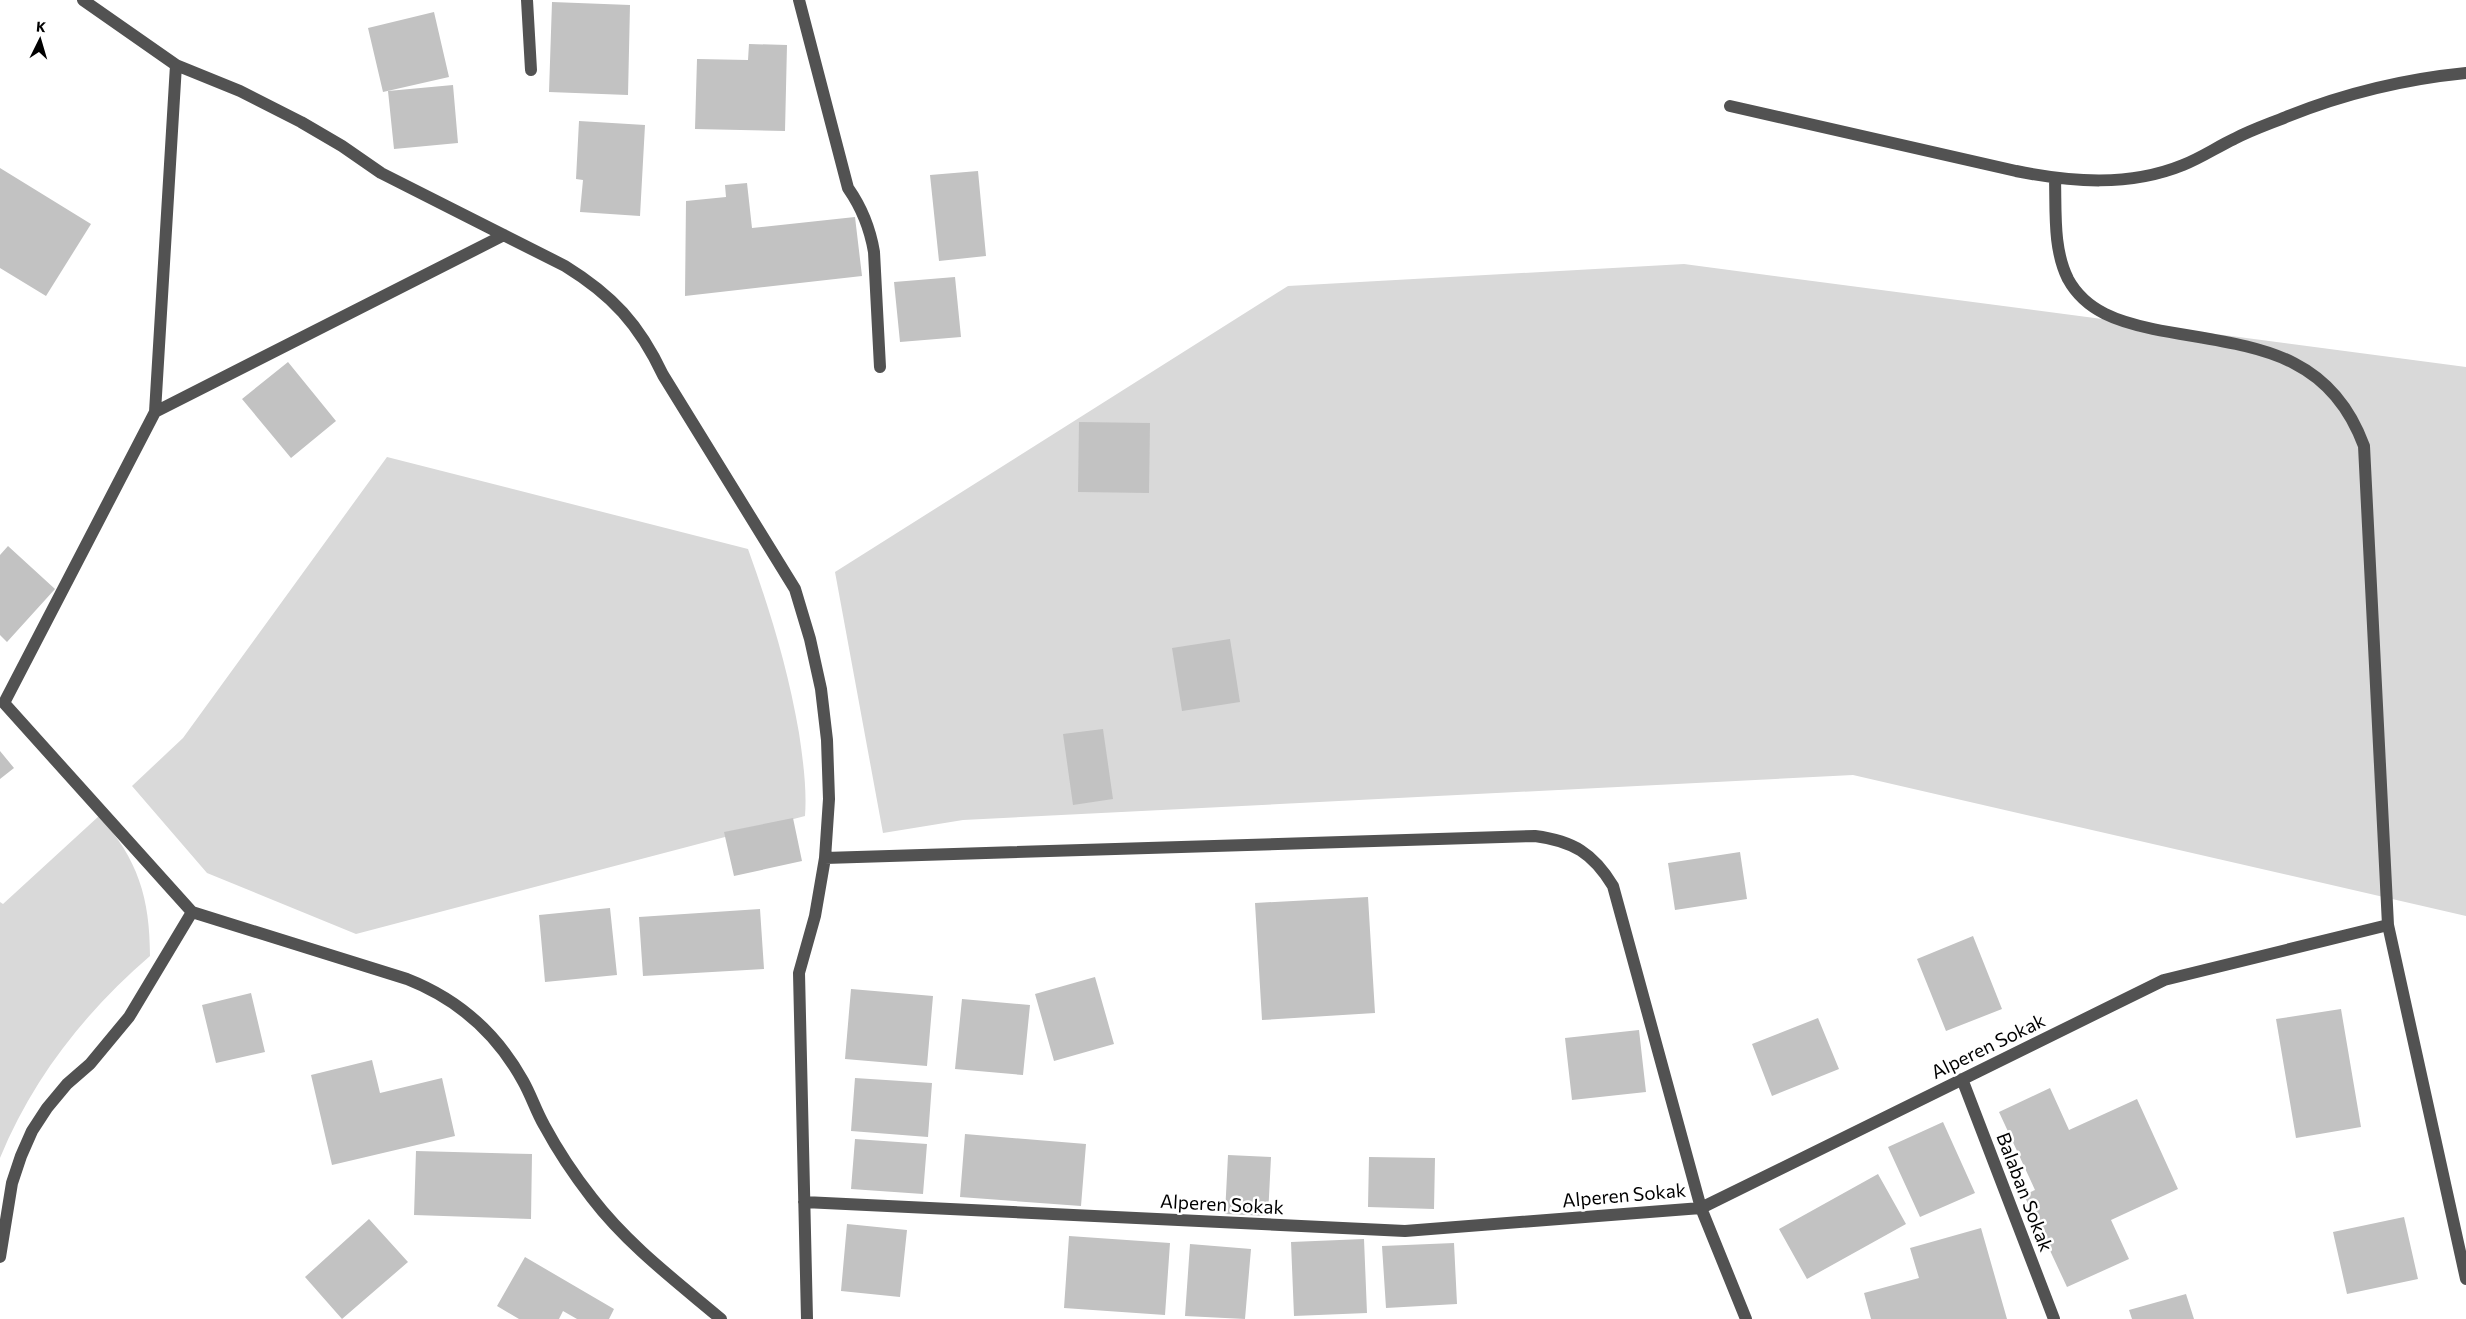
<svg xmlns="http://www.w3.org/2000/svg" width="2466" height="1319" font-family="Commissioner,sans-serif">
  <style>
    .green { fill: #d9d9d9 }
    .building { fill: #c2c2c2 }
    .lines { fill: none; stroke-linecap: round; stroke-linejoin: round }
    .minor { stroke: #525252; stroke-width: 12 }
    .labels { text-anchor: middle; stroke-width: 5; stroke-linejoin: round; paint-order: stroke }
    .street-label { font-size: 19px; fill: #000; stroke: #fff }
  </style>
  <rect width="100%" height="100%" fill="#fff"/>
  <!-- green -->
  <path class="green" d="M1684 264 2466 367V916L1853 775 963 820 883 833 835 572 1288 286Z
    M387 457 748 549C770 610 788 669 799 733 803 760 807 789 805 816L356 934 207 873 132 786 183 738Z
    M99 816C138 859 150 898 150 956 85 1012 33 1078 0 1158V902L3 904Z"/>
  <!-- building -->
  <path class="building" d="M552 2 630 5 628 95 549 92Z
    M434 12 449 77 383 92 368 28Z
    M749 44 787 45 785 131 695 129 697 59 748 60Z
    M453 85 458 143 394 149 388 91Z
    M579 121 645 125 640 216 580 212 583 180 576 179Z
    M0 168 91 224 46 296 0 268Z
    M978 171 986 256 939 261 930 175Z
    M747 183 752 228 855 217 862 276 685 296 686 201 726 197 725 185Z
    M955 277 961 337 900 342 894 282Z
    M288 362 336 421 291 458 242 399Z
    M1079 422 1150 423 1149 493 1078 492Z
    M8 546 55 589 7 642 0 635V555Z
    M1230 639 1240 702 1182 711 1172 648Z
    M1103 729 1113 799 1073 805 1063 734Z
    M0 751 14 768 0 779Z
    M793 818 802 861 734 876 724 832Z
    M1740 852 1747 899 1675 910 1668 863Z
    M1368 897 1375 1013 1262 1020 1255 903Z
    M610 908 617 975 545 982 539 915Z
    M760 909 764 969 643 976 639 917Z
    M1973 936 2002 1009 1946 1031 1917 959Z
    M1095 977 1114 1044 1054 1061 1035 994Z
    M851 989 933 996 927 1066 845 1059Z
    M251 993 265 1052 216 1063 202 1005Z
    M962 999 1030 1005 1023 1075 955 1069Z
    M2341 1009 2361 1127 2296 1138 2276 1019Z
    M1818 1018 1839 1069 1772 1096 1752 1044Z
    M1639 1030 1646 1092 1572 1100 1565 1038Z
    M372 1060 380 1093 442 1078 455 1136 332 1165 311 1075Z
    M855 1078 932 1083 928 1137 851 1131Z
    M2050 1088 2069 1130 2137 1099 2178 1189 2111 1220 2129 1259 2067 1287 2024 1195 2035 1190 1999 1112Z
    M1943 1122 1975 1193 1920 1217 1888 1147Z
    M965 1134 1086 1144 1081 1206 960 1197Z
    M855 1139 927 1144 923 1194 851 1189Z
    M416 1151 532 1154 531 1219 414 1215Z
    M1228 1155 1271 1157 1268 1216 1225 1214Z
    M1369 1157 1435 1158 1434 1209 1368 1207Z
    M1878 1174 1906 1224 1807 1279 1779 1229Z
    M2404 1217 2418 1279 2347 1294 2333 1232Z
    M369 1219 408 1262 342 1319 305 1277Z
    M847 1224 907 1230 900 1297 841 1291Z
    M1981 1228 2007 1319H1871L1864 1293 1919 1278 1910 1248Z
    M1069 1236 1170 1243 1165 1315 1064 1308Z
    M1364 1239 1367 1313 1294 1316 1291 1242Z
    M1454 1243 1457 1304 1386 1308 1382 1246Z
    M1190 1244 1251 1249 1245 1319 1185 1316Z
    M525 1257 614 1309 609 1319H577L563 1311 559 1319H519L497 1306Z
    M2186 1294 2194 1319H2132L2129 1310Z"/>
  <g class="lines">
    <!-- minor -->
    <path class="minor" d="M83 0 176 65 240 91 301 122 342 146 381 173 565 266C612 295 639 324 663 375L795 589 810 639 821 689 827 740 829 799 825 858 815 916 799 973 807 1319
      M527 0 531 70
      M799 0 848 188C862 208 870 228 874 252L880 367
      M176 65 155 412 4 703 192 912 407 979C458 999 496 1032 523 1081 531 1095 536 1111 544 1125 558 1151 574 1175 592 1198 628 1245 676 1281 721 1319
      M1730 106 2016 171C2071 182 2129 187 2183 165 2201 158 2217 147 2234 139 2251 130 2269 124 2286 117 2343 94 2405 79 2466 73
      M2055 179C2056 212 2053 249 2068 279 2086 312 2120 322 2153 329 2244 347 2327 345 2364 446L2388 925 2466 1279
      M155 412 504 235
      M825 858 1535 836C1573 841 1593 853 1613 886L1701 1208 1746 1319
      M1962 1079 2054 1319
      M804 1202 1405 1231 1701 1208 2164 980 2388 925
      M0 1257 12 1183 21 1156 32 1131 47 1108 67 1084 90 1064 129 1017 192 912"/>
  </g>
  <g class="labels">
    <!-- street labels -->
    <g class="street-label">
      <text transform="translate(1988 1046) rotate(-26)" y="7">Alperen Sokak</text>
      <text transform="translate(2025 1192) rotate(69)" y="7">Balaban Sokak</text>
      <text transform="translate(1624 1195) rotate(-5)" y="7">Alperen Sokak</text>
      <text transform="translate(1222 1204) rotate(3)" y="7">Alperen Sokak</text>
    </g>
  </g>
  <!-- north arrow -->
  <g transform="translate(40 40) rotate(5)" stroke="#ffffff" stroke-width="4" paint-order="stroke">
  <path d="M0-4L9 19L0 12L-9 19Z" fill="#000000"/>
  <text y="-8" font-size="14" font-weight="bold" text-anchor="middle" fill="#000000">K</text>
  </g>
</svg>
